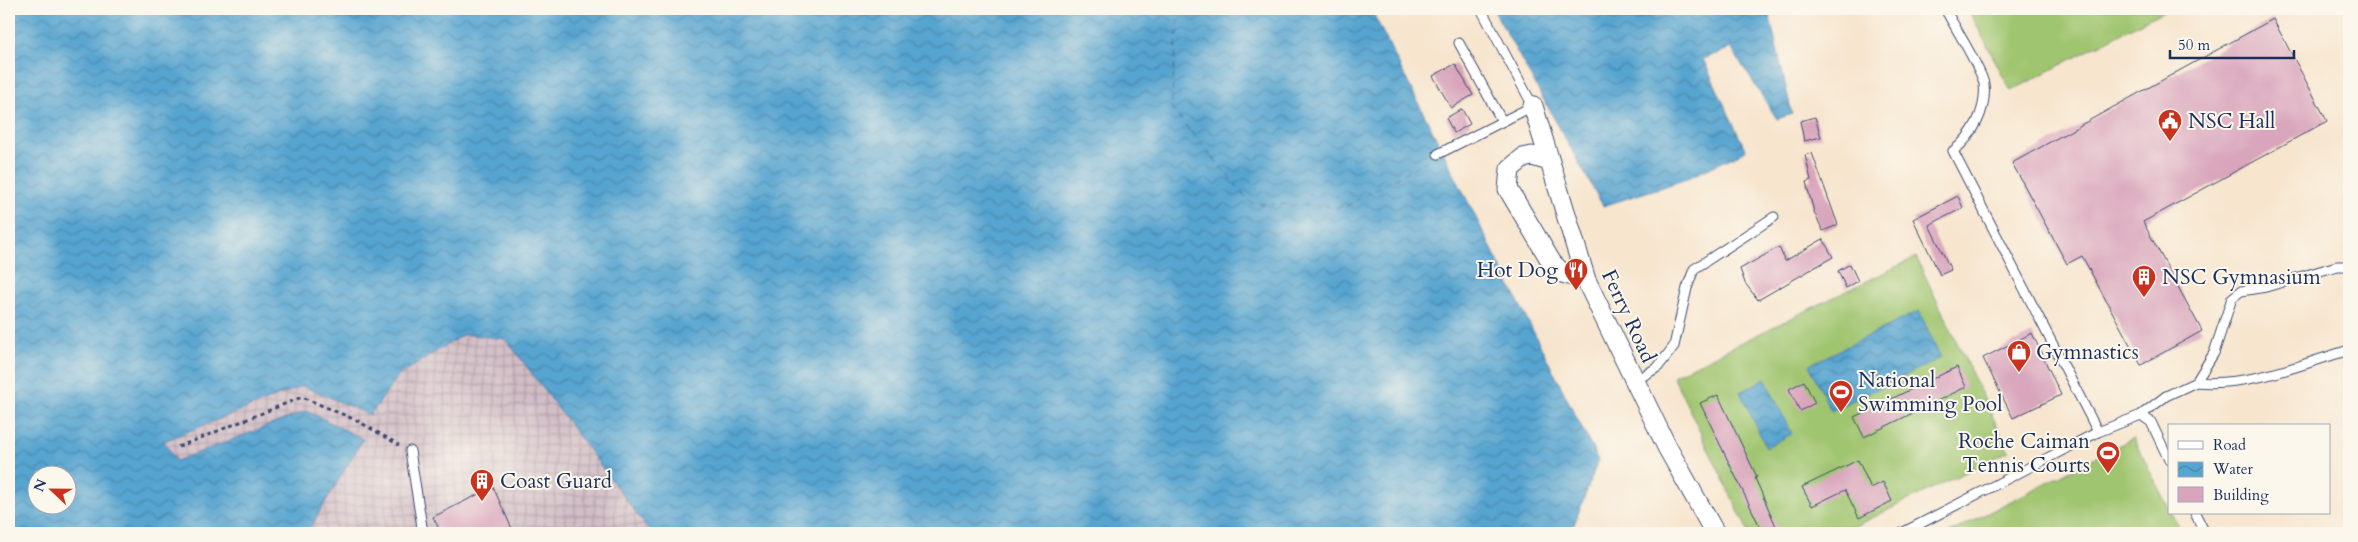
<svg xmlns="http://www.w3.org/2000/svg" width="2358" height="542" font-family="Cardo,serif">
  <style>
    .industrial { fill: url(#industrial-grid) }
    .pitch { fill: #a0c56f; stroke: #5e7a66 }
    .water { fill: url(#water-waves); stroke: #386a97; fill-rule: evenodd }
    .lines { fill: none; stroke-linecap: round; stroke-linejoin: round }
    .ferry { stroke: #305886; stroke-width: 1; stroke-dasharray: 6 5; stroke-linecap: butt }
    .building { fill: #d9a5bc }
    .service-casing { stroke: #3c4a6f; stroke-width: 11 }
    .minor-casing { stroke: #3c4a6f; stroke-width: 21 }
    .path { stroke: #3c4a6f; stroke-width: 3; stroke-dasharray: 4 4; stroke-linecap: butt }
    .service { stroke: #fff; stroke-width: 9 }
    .minor { stroke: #fff; stroke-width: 19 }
    .labels { text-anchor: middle; stroke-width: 4; stroke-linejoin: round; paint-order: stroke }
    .poi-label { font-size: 21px; fill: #1b2f5e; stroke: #fbf7ec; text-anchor: start }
    .street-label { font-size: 21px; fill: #1b2f5e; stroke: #fbf7ec }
  </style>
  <defs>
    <pattern id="industrial-grid" width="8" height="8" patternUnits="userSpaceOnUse" patternTransform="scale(1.25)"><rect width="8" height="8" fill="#d2bdc6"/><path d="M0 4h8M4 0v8" fill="none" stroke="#aa9aa4"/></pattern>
    <pattern id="water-waves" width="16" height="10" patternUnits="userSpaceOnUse" patternTransform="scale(1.25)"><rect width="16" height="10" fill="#56a4d0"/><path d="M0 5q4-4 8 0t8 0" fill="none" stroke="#4686ac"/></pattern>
  </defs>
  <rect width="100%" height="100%" fill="#fbf7ec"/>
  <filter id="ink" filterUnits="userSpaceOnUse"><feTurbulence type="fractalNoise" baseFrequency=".02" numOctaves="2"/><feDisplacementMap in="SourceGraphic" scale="10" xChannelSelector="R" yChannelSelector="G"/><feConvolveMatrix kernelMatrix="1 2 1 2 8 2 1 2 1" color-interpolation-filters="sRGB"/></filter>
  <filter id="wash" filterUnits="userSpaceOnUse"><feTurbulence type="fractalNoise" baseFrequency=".0096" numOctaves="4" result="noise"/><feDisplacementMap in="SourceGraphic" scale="20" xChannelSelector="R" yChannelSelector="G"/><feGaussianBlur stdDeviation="1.12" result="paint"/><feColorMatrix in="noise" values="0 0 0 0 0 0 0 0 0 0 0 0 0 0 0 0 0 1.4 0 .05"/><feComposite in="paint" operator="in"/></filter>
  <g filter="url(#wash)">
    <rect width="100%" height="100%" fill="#f7e5ce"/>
    <!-- industrial -->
    <path class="industrial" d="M464 334 506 339 651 533H307L363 439 307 411 175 461 164 441 304 386 370 415 399 375Z"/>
    <!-- pitch -->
    <path class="pitch" d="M1968 9H2167L2011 91Z
      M1916 257 2009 451 1841 533H1749L1673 376Z
      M2133 438 2169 509V513H2171L2182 533H1949Z"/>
    <!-- water -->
    <path class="water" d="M9 9H1371L1598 460 1571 533H651L506 339 464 334 399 375 370 415 303 386 164 441 176 461 307 411 363 439 307 533H9ZM38 474H68V504H38Z
      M1493 9H1768L1792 114 1777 119 1731 48 1703 59 1746 151 1681 181 1603 206Z
      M1919 311 1941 358 1831 411 1809 365Z
      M1765 379 1792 434 1766 447 1740 392Z"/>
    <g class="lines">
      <!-- ferry -->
      <path class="ferry" d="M1179 9 1171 108 1251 203 1345 207 1435 156"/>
    </g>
    <g id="blocks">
      <!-- building -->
      <path class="building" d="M2273 19 2327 121 2143 222 2202 331 2141 365 2082 256 2067 264 2012 163Z
        M1455 64 1473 95 1451 108 1433 76Z
        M1462 109 1470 124 1454 133 1446 118Z
        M1815 117 1821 137 1804 141 1800 121Z
        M1812 153 1838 225 1823 231 1814 212 1806 182 1811 180 1805 155Z
        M1958 196 1963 208 1929 225 1951 270 1940 275 1913 219Z
        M1823 239 1833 257 1758 300 1745 283 1740 269 1779 247 1785 261Z
        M1850 264 1858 281 1846 288 1838 271Z
        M2032 333 2061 395 2013 418 1983 358Z
        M1957 367 1966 387 1864 437 1854 417Z
        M1804 381 1815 403 1800 411 1789 389Z
        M1718 395 1757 477 1755 478 1779 533H1763L1700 403Z
        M1858 460 1871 488 1883 482 1892 501 1859 518 1845 490 1812 506 1802 487Z
        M493 487 514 533H441L433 517Z"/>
    </g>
  </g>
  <g filter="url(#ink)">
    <use href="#blocks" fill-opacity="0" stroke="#3c4a6f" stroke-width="1"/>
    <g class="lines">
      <defs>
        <path id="service" d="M1945 9C1953 24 1982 70 1984 84 1987 110 1973 136 1953 151L2098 432
          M1459 43 1502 121
          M1438 154 1533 106 1481 9
          M1635 381 1658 367 1674 346 1687 288 1694 269 1774 217
          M2196 382C2249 387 2299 365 2349 350
          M2141 415 2166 396 2196 382 2214 353 2232 298 2241 291 2266 287 2337 266H2349
          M410 451 423 533
          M2195 513 2205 533
          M1902 533 2098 432 2141 415 2151 422 2169 460"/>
        <path id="minor" d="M1533 106 1586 280 1667 447 1715 533
          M1549 161 1532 156 1523 158 1510 169 1508 189 1552 263 1562 273 1586 280"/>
      </defs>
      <!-- service casing -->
      <use href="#service" class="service-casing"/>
      <!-- minor casing -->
      <use href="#minor" class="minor-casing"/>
      <!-- path -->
      <path class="path" d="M178 447 302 397 358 421 399 445"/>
      <!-- service -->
      <use href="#service" class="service"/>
      <!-- minor -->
      <use href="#minor" class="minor"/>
    </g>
  </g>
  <!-- icons -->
  <defs>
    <symbol id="civic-pin" viewBox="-11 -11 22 30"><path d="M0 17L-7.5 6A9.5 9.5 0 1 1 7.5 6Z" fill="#c8321e" stroke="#fbf7ec"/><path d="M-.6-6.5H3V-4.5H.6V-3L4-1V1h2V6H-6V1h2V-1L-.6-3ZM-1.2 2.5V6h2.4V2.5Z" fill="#fff"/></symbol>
    <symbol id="restaurant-pin" viewBox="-11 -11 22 30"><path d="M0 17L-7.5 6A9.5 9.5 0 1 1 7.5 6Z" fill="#c8321e" stroke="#fbf7ec"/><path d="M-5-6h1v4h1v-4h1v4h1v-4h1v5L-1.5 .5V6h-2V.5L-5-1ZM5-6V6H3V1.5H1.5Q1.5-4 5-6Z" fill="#fff"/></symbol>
    <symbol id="building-pin" viewBox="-11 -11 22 30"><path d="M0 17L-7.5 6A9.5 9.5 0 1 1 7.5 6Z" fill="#c8321e" stroke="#fbf7ec"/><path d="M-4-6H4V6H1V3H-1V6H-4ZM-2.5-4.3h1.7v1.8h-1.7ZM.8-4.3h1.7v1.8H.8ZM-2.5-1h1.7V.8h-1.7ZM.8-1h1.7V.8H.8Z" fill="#fff"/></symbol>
    <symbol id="shop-pin" viewBox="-11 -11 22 30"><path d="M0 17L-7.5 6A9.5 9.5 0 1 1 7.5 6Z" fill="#c8321e" stroke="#fbf7ec"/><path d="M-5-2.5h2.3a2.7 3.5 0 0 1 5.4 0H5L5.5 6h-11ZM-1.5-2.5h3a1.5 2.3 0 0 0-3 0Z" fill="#fff"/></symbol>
    <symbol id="stadium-pin" viewBox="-11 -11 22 30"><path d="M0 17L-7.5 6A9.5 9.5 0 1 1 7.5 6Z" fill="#c8321e" stroke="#fbf7ec"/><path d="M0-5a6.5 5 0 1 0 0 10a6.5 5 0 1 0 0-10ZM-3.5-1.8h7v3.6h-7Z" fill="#fff"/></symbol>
  </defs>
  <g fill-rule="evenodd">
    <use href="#civic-pin" x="2156" y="107" width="28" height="38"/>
    <use href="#restaurant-pin" x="1562" y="256" width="28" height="38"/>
    <use href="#building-pin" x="2130" y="263" width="28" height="38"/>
    <use href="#shop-pin" x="2005" y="338" width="28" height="38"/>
    <use href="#stadium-pin" x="1827" y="378" width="28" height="38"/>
    <use href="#stadium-pin" x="2094" y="439" width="28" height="38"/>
    <use href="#building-pin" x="468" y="467" width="28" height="38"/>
  </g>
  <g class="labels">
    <!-- poi labels -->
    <g class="poi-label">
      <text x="2188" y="128">NSC Hall</text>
      <text x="1558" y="277" text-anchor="end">Hot Dog</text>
      <text x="2162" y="284">NSC Gymnasium</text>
      <text x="2036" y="359">Gymnastics</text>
      <text x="1858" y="387">National<tspan x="1858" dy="24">Swimming Pool</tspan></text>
      <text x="2090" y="448" text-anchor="end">Roche Caiman<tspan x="2090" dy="24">Tennis Courts</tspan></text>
      <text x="500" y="488">Coast Guard</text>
    </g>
    <!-- street labels -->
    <g class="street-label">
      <text transform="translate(1629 316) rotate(65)" y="7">Ferry Road</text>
    </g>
  </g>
  <!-- margin -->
  <rect width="2358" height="542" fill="none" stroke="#fbf7ec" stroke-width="30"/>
  <!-- legend -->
  <rect x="2168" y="424" width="162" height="90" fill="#fbf7ec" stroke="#a1a7b3"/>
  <rect x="2178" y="441" width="25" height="8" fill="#ffffff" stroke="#a1a7b3"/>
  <text x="2213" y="450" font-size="15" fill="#1b2f5e">Road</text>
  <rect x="2178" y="462" width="25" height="15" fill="url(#water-waves)" stroke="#a1a7b3"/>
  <text x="2213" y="474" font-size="15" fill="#1b2f5e">Water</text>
  <rect x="2178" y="487" width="25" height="15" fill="#d9a5bc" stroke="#a1a7b3"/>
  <text x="2213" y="500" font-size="15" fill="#1b2f5e">Building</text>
  <!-- north arrow -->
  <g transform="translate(52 490) rotate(292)"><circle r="24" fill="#fbf7ec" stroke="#a1a7b3"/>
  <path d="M0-4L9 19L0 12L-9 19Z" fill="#c8321e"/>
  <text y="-8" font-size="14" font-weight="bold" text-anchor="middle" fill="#1b2f5e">N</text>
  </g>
  <!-- scale -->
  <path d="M2170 50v8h124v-8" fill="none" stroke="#1b2f5e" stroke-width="2.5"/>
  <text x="2178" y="50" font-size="15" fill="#1b2f5e" stroke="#fbf7ec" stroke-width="4" paint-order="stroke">50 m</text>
</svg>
